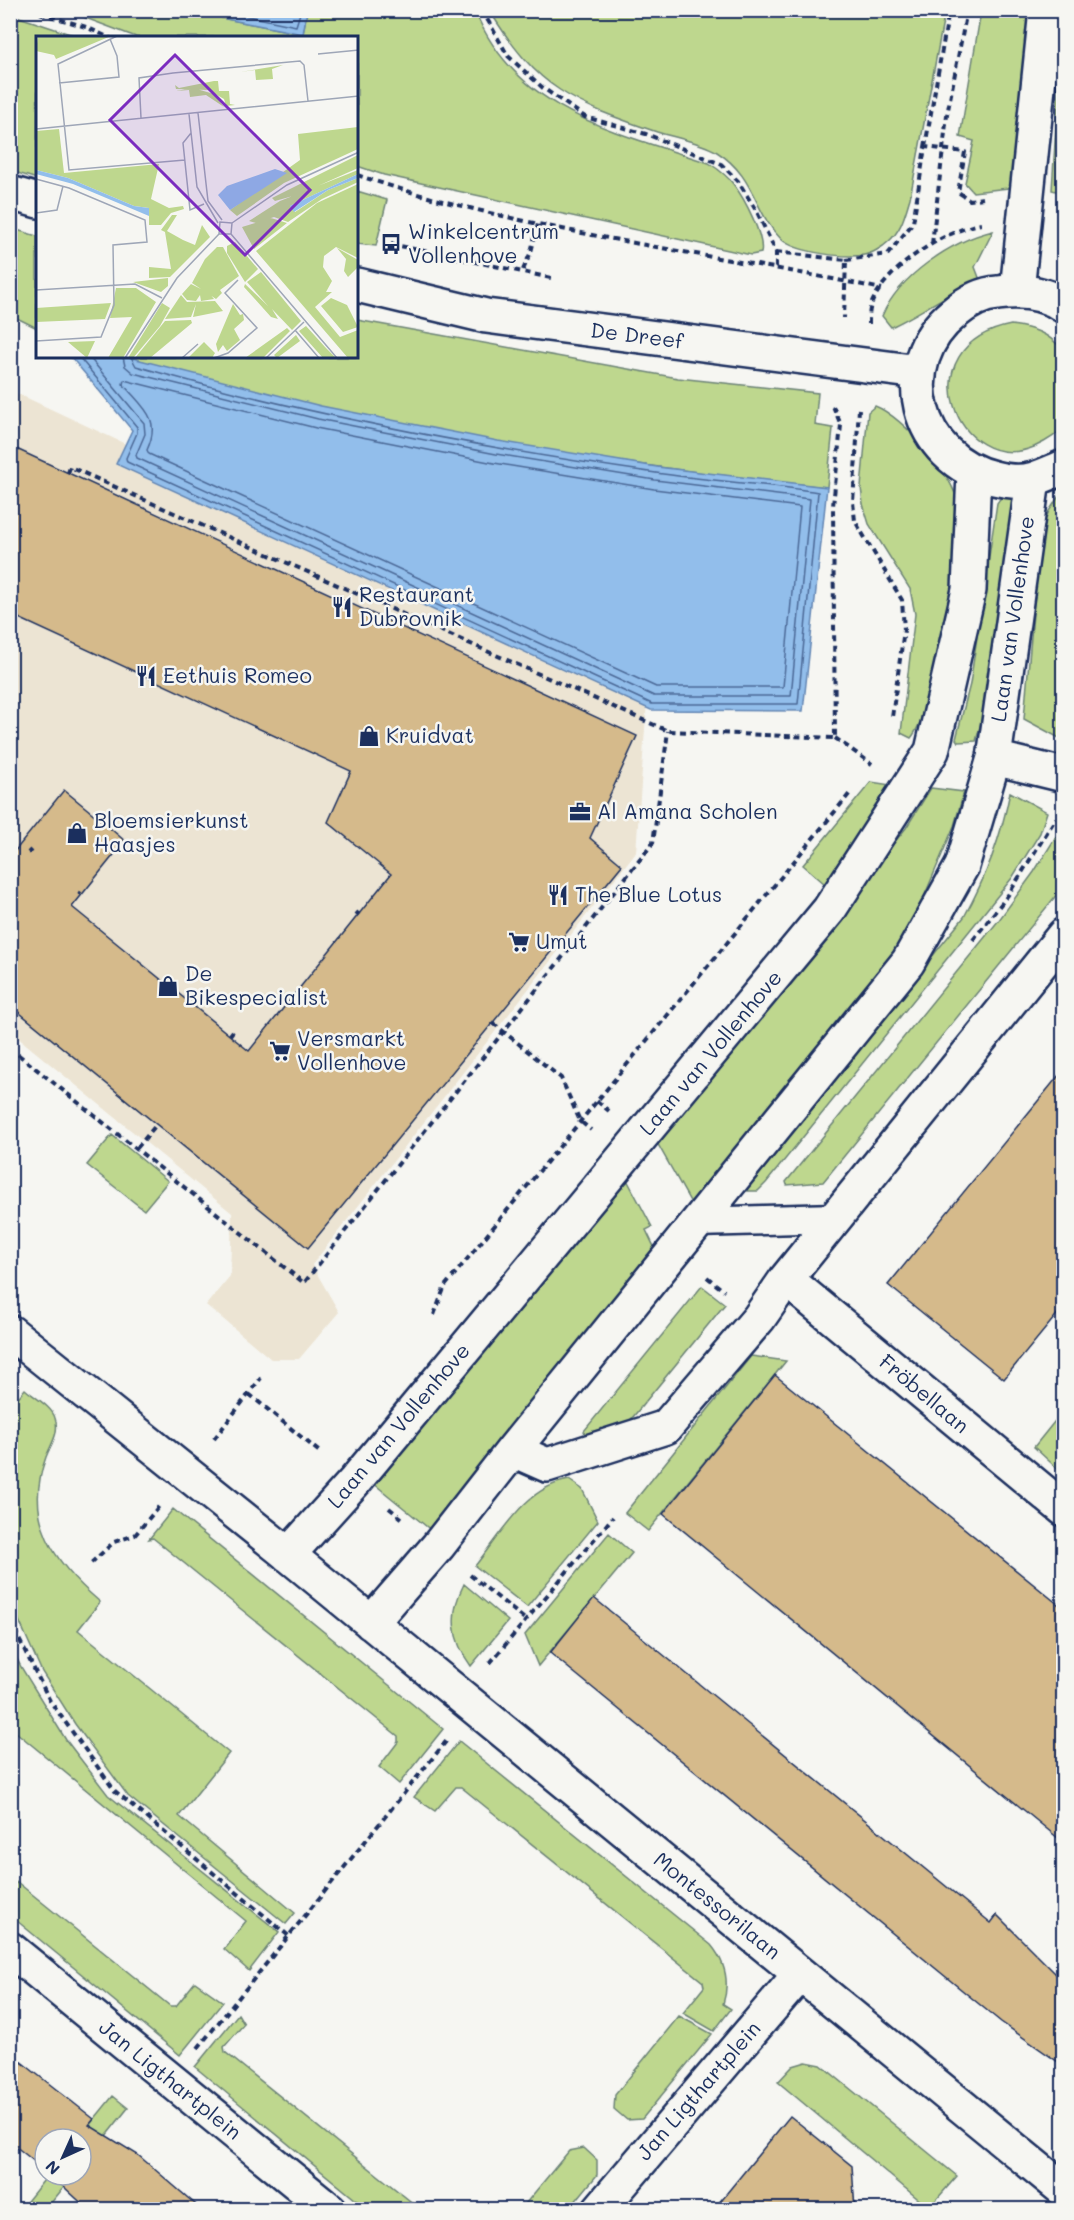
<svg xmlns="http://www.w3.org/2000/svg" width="1074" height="2220" font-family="Mali,sans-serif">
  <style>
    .built { fill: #ece4d3 }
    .green { fill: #bed78e; stroke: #6c8376; stroke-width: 1.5 }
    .water { fill: #92beeb; stroke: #6285b3; stroke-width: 1.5 }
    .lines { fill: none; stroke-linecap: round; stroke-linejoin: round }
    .shore { stroke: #4b6896; stroke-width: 1.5 }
    .building { fill: #d5ba8b; stroke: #1b2f5e; stroke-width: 1.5 }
    .service-casing { stroke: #1b2f5e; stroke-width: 33 }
    .minor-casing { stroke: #1b2f5e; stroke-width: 38 }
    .secondary-casing { stroke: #1b2f5e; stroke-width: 38 }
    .path { stroke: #1b2f5e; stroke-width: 4; stroke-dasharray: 6 4.5; stroke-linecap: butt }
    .service { stroke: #f6f6f2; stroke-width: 28 }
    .minor { stroke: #f6f6f2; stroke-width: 33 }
    .secondary { stroke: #f6f6f2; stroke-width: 33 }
    .labels { text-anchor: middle; stroke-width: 5; stroke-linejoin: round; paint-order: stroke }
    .poi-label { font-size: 21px; fill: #1b2f5e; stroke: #f6f6f2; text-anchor: start }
    .street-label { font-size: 21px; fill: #1b2f5e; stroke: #f6f6f2 }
    .inset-road { fill: none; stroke: #9ea6b7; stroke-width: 1.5 }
    .view { fill: #7b2cbf; fill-opacity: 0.15; stroke: #7b2cbf; stroke-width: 3 }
    .inset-edge { fill: none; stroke: #1b2f5e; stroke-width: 3 }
  </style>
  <rect width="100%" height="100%" fill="#f6f6f2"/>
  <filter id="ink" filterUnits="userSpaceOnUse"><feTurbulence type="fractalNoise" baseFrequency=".0167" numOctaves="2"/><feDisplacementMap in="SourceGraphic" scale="12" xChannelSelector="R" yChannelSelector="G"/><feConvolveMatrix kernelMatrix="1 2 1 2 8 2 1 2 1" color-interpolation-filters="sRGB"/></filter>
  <g filter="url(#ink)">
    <!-- built -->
    <path class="built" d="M10 390 648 688 636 852 312 1265 339 1312 299 1359H271L206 1305 230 1276 232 1213 11 1032Z"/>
    <!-- green -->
    <path class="green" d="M67 11H202L226 19 303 34 307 11H475C516 112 616 132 709 163 718 169 728 176 734 185 744 198 765 237 761 253L751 255 384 175 357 166V38L136 37Z
      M490 11H945L910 198C905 214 902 230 888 242 883 247 871 254 864 255 845 258 796 253 781 239 754 212 755 176 717 152 701 142 676 138 657 132 573 103 538 90 490 11Z
      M981 11H1029L1017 187 973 192 965 183 974 141 960 137Z
      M10 14 79 37 38 38 37 179 11 171Z
      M1063 18 1064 193H1063L1052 190Z
      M357 191 387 200 376 246 357 244Z
      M10 228 37 236V328L15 317 11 326Z
      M993 231 975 267 980 280C948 292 922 313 891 327L882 316C899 276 951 241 993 231Z
      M357 320 678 378 818 393 815 425 833 428 827 487C592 463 355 423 128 357H357Z
      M1011 325C1034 328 1048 333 1063 350L1064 426C1057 436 1045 442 1034 447 958 478 904 346 1011 325Z
      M875 406C902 416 956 476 958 506 962 547 936 709 911 738L901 733 915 614 910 589 869 524 863 504 861 487 868 412Z
      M1063 490V740L1024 719 1040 532 1049 511Z
      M1002 496 1010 498 1014 504 982 719 976 741 958 742 956 739 970 684 997 503Z
      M871 782 891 785 850 851 825 884 803 865Z
      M931 788 964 792 954 826 921 904 889 961 695 1204 691 1203 655 1139 906 828Z
      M1010 792 1047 812 1040 833 1012 878 766 1183 758 1191H747L746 1188 768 1160 964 917C987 876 1001 838 1010 792Z
      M1062 827 1063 887 823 1182 787 1185 786 1182 999 920 1034 872Z
      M112 1135 168 1181 144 1210 87 1165Z
      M624 1174 652 1227 646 1230 657 1253 432 1531 373 1483Z
      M702 1286 725 1304 628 1423 586 1435 584 1431Z
      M751 1356 786 1361 648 1531 625 1513Z
      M25 1389C34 1397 52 1407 55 1418 60 1433 51 1444 46 1457 23 1520 54 1563 100 1602L78 1630 229 1753 179 1816 295 1913 286 1924 128 1796 75 1724 42 1672 17 1616 11 1591V1406Z
      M1063 1411V1474L1034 1447Z
      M569 1480 582 1489 598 1521 527 1607 475 1566C501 1534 525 1487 569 1480Z
      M173 1509 443 1729 399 1784 379 1767 398 1742V1736L153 1538 149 1539Z
      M609 1533 632 1553 538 1666 525 1635Z
      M464 1584 508 1621 471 1666C451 1639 449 1613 464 1584Z
      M10 1644 21 1667 66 1740 108 1795 279 1932 249 1971 224 1949 246 1921 11 1728Z
      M459 1741 711 1945C726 1963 730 1982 723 2004L731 2009 714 2031 683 2013 704 1987 703 1982 461 1787H456L435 1811 414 1797Z
      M17 1882 170 2006H176L195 1982 223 2002 180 2055 11 1916V1890Z
      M238 2014 244 2024 224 2047 225 2052 420 2209H367L195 2067Z
      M679 2016 712 2034 642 2119 627 2120 614 2109 615 2095Z
      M806 2062 821 2065 957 2176 929 2208 778 2082 793 2066Z
      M113 2096 128 2108 81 2167V2139H78Z
      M584 2148 597 2160V2175L569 2209H521L569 2151Z
      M48 2175H74L46 2209 20 2210Z"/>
    <!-- water -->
    <path class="water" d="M202 11H307L303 34 226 19Z
      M71 357H128L321 406 498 441 657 467 827 487 803 711 651 710 116 464 132 430Z"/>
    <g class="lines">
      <!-- shore -->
      <path class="shore" d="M219 10 296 26 301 10
        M79 357 137 427V433L126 458 127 462 652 704H798L818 492C765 484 710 481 656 473 482 448 305 415 136 366L131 357
        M89 357 144 423 145 434 136 455 137 458 654 696H791L810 499 655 480 496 454 318 419 133 373 125 366 123 357
        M124 380 316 428 494 463 654 489 800 507 783 687H656L149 454 147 450C162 418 143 408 123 384Z"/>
    </g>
    <!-- building -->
    <path class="building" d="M10 446 637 736 590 838 622 865 308 1248 10 1005V857L64 790 91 812 125 841 72 907 249 1051 391 874 328 822 351 771 10 614Z
      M1064 1069V1306L1004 1379 888 1285Z
      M775 1375 1064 1609V1843L663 1514Z
      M594 1598 991 1923 997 1915 1064 1982V2066L1001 2022 550 1653Z
      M10 2053 94 2119 89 2125 138 2155 202 2210H89L51 2175H81V2139H45V2170L10 2142Z
      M790 2116 852 2166 855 2210H713Z"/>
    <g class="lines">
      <defs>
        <path id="service" d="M697 1222 836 1218"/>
        <path id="minor" d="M1017 291 1046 10
          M994 758 1064 775
          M786 1279 1064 1509
          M10 1332 280 1548 1064 2190
          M513 1450 547 1465 666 1427 759 1318 786 1279 1064 935
          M288 1555 355 1481 829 910 932 751 969 590 974 473
          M371 1623 438 1546 513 1450 908 962 962 866 994 758 1033 480
          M10 1949 330 2210
          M599 2210 800 1974"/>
        <path id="secondary" d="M10 193 38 201
          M357 285 486 316 919 372
          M1064 306C1044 292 1021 290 998 293 981 294 967 302 954 313 891 364 916 460 994 478 1006 481 1021 483 1034 479 1044 476 1054 471 1064 467"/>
      </defs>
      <!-- service casing -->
      <use href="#service" class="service-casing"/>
      <!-- minor casing -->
      <use href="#minor" class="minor-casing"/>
      <!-- secondary casing -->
      <use href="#secondary" class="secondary-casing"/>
      <!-- path -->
      <path class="path" d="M30 10 86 27 110 38
        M482 10 508 56 543 88 585 117 646 134 721 164 738 181 757 212 776 252V269
        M925 147 949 10
        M357 175C527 233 707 252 882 289
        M391 244 551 278
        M932 244 947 115 967 10
        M776 252 846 260 844 318
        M846 260 888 254 913 223 925 147 965 152 958 192 970 200 983 198
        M523 270 531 252 538 224
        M869 324C869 318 869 311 871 305 885 268 945 230 981 224
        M859 409 853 502 855 521 902 600 904 630 892 717
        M68 473 70 467 668 731 835 738 833 506 841 425 833 406
        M835 738 872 764
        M28 850 31 853
        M78 892 81 894
        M356 912 359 915
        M973 940 1008 895 1056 818
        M493 1023 561 1078 580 1121 591 1130
        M230 1035 233 1031
        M10 1048 304 1283 653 843 668 731
        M597 1101 609 1111
        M137 1148 156 1125
        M707 1277 724 1291
        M434 1315 445 1286 851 792
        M249 1394 322 1454
        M214 1439 261 1378
        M389 1508 404 1520
        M91 1563 114 1542 135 1535 160 1505
        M470 1575 527 1621
        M10 1621 50 1701 115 1791 290 1937
        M490 1663 613 1517
        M198 2048 448 1739"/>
      <!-- service -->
      <use href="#service" class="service"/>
      <!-- minor -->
      <use href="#minor" class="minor"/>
      <!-- secondary -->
      <use href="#secondary" class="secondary"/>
    </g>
  </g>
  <!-- icons -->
  <defs>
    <symbol id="bus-bare" viewBox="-9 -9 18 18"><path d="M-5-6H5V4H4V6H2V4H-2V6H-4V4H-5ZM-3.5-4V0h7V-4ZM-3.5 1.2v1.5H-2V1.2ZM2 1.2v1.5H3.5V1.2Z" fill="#1b2f5e" stroke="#f6f6f2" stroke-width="2.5" paint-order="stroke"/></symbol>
    <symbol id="restaurant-bare" viewBox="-9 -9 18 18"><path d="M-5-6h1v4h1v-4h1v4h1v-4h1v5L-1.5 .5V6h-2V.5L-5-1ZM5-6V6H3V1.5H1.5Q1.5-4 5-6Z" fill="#1b2f5e" stroke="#f6f6f2" stroke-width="2.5" paint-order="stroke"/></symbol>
    <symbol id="shop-bare" viewBox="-9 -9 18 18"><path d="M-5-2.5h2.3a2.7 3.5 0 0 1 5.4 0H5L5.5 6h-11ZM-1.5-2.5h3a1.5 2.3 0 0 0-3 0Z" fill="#1b2f5e" stroke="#f6f6f2" stroke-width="2.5" paint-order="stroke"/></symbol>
    <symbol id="office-bare" viewBox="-9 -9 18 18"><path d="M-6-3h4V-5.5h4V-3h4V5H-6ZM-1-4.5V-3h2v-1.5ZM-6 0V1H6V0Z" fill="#1b2f5e" stroke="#f6f6f2" stroke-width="2.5" paint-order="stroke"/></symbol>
    <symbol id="supermarket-bare" viewBox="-9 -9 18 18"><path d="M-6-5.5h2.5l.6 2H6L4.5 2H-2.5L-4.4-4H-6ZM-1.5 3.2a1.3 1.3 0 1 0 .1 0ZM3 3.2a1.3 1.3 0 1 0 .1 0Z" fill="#1b2f5e" stroke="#f6f6f2" stroke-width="2.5" paint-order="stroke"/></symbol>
  </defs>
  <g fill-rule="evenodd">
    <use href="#bus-bare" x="376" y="229" width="30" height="30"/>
    <use href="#restaurant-bare" x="327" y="592" width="30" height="30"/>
    <use href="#restaurant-bare" x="131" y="661" width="30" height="30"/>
    <use href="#shop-bare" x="354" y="721" width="30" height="30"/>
    <use href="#office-bare" x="565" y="797" width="30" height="30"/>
    <use href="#shop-bare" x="62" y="818" width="30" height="30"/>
    <use href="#restaurant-bare" x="543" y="880" width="30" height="30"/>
    <use href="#supermarket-bare" x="504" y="927" width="30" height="30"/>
    <use href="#shop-bare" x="153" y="971" width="30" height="30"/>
    <use href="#supermarket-bare" x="265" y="1036" width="30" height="30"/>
  </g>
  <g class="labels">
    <!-- poi labels -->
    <g class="poi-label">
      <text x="408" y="239">Winkelcentrum<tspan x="408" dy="24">Vollenhove</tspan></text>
      <text x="359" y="602">Restaurant<tspan x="359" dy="24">Dubrovnik</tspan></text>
      <text x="163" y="683">Eethuis Romeo</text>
      <text x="386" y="743">Kruidvat</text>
      <text x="597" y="819">Al Amana Scholen</text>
      <text x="94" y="828">Bloemsierkunst<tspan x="94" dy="24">Haasjes</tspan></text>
      <text x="575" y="902">The Blue Lotus</text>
      <text x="536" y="949">Umut</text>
      <text x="185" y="981">De<tspan x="185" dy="24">Bikespecialist</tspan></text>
      <text x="297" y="1046">Versmarkt<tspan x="297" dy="24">Vollenhove</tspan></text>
    </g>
    <!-- street labels -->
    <g class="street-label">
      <text transform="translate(637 336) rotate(7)" y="7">De Dreef</text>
      <text transform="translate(1013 619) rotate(-82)" y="7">Laan van Vollenhove</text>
      <text transform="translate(711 1053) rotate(-50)" y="7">Laan van Vollenhove</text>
      <text transform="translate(924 1394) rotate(40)" y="7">Fröbellaan</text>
      <text transform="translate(399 1426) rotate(-50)" y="7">Laan van Vollenhove</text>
      <text transform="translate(717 1906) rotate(39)" y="7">Montessorilaan</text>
      <text transform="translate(170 2080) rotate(39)" y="7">Jan Ligthartplein</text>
      <text transform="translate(699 2091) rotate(-49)" y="7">Jan Ligthartplein</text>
    </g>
  </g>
  <!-- overview -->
  <g transform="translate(36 36)">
    <rect width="322" height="322" fill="#f6f6f2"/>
    <path d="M2 0H75L20 23 18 19 0 15ZM247 29 236 33 237 43 220 44 219 34 204 36ZM178 45H182L183 55H193L194 68 199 69 190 70 188 63 172 54 140 53 139 49 143 52ZM157 52 178 58 188 71 170 59 154 61 153 54 140 55ZM322 91V113L248 147 201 180 194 174 264 124 262 98ZM23 93 28 137 123 128 115 163 133 172 147 170 148 173 135 177 125 189H113V172L98 170 32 142 0 134V95ZM322 119V132L264 158 239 165 236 162ZM322 134V138L254 170 259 176 292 154 322 142V146L286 163 252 186 238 181 220 187 213 185 244 165ZM322 148V222L300 211 288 220 287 231 296 245 290 256H296L279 271 304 301 322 294V322H312L220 215 281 167ZM136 179H141L131 195 147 204 159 209 166 189 174 201 134 241 113 242V231L135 233 129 196 125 194ZM235 182 251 187 218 213 206 191ZM199 206 222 233 209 246 191 217V210ZM181 211H187L203 240 184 254 186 257 180 263 156 247 169 223ZM301 212 322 224V231L312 241 308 235 310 223ZM225 236 265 285 256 294 236 273 242 283 235 281 208 251 209 248 232 270 211 246ZM132 242V250L125 256 97 246ZM155 248 173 257 178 263 165 265 164 259 160 265 151 264 146 258ZM80 252H100L120 266 87 322H72L96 281 74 282ZM145 259 151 266 179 265 187 275 157 281 160 268 155 281 129 283ZM295 262 311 269 322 291 307 296 285 270ZM75 267 69 283 0 286V272ZM126 267 134 272 124 290 97 322H92ZM197 268 204 279 207 278 208 284 198 293 204 304 191 315 187 309 182 316 180 308ZM155 284 156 287 114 322H99L129 285ZM270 290 289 311 300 322H287L263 295ZM251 292 254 295 227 322H209ZM260 299 264 305 241 322 238 319ZM59 305 51 322 32 306ZM168 306 179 317 176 322H152Z" fill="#bed78e"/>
    <path d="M239 133 251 137 194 174 182 159 191 150ZM0 134 32 142 98 170 113 172V180L37 148 0 138ZM322 138V142L292 154 258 176 254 170Z" fill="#92beeb"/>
    <path class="inset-road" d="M81 0 22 28 33 134 149 124M282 18 323 14M23 47 83 41 81 20 74 3M162 77 172 165 186 184M153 78 161 151 182 187M105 82 103 42 137 37 264 25 268 29 272 65M0 93 323 60M155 97 147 107 154 174 168 168M0 143 33 152 109 184 111 206 77 209 78 269 65 301 0 305M0 177 21 174 27 150M196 187 251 149 323 116M183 198 184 186 196 187M183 198H195L196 187M195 198 301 322M0 254 99 248 126 262M259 294 283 322M89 322 141 242 183 198M146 322 162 308M178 322 192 317 221 292 189 257 202 244M230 322 268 286"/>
    <path class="view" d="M139 19 274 154 209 219 74 84Z"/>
    <rect width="322" height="322" class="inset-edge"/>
  </g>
  <!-- margin -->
  <rect width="1074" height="2220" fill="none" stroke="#f6f6f2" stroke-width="36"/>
  <rect x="18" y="18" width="1038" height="2184" fill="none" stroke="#1b2f5e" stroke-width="2" filter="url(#ink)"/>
  <!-- north arrow -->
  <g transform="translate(63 2157) rotate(225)"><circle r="28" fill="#f6f6f2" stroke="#9ea6b7" stroke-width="1.5"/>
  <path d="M0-4.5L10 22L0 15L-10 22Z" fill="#1b2f5e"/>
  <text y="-9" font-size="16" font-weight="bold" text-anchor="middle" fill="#1b2f5e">N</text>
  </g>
</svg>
